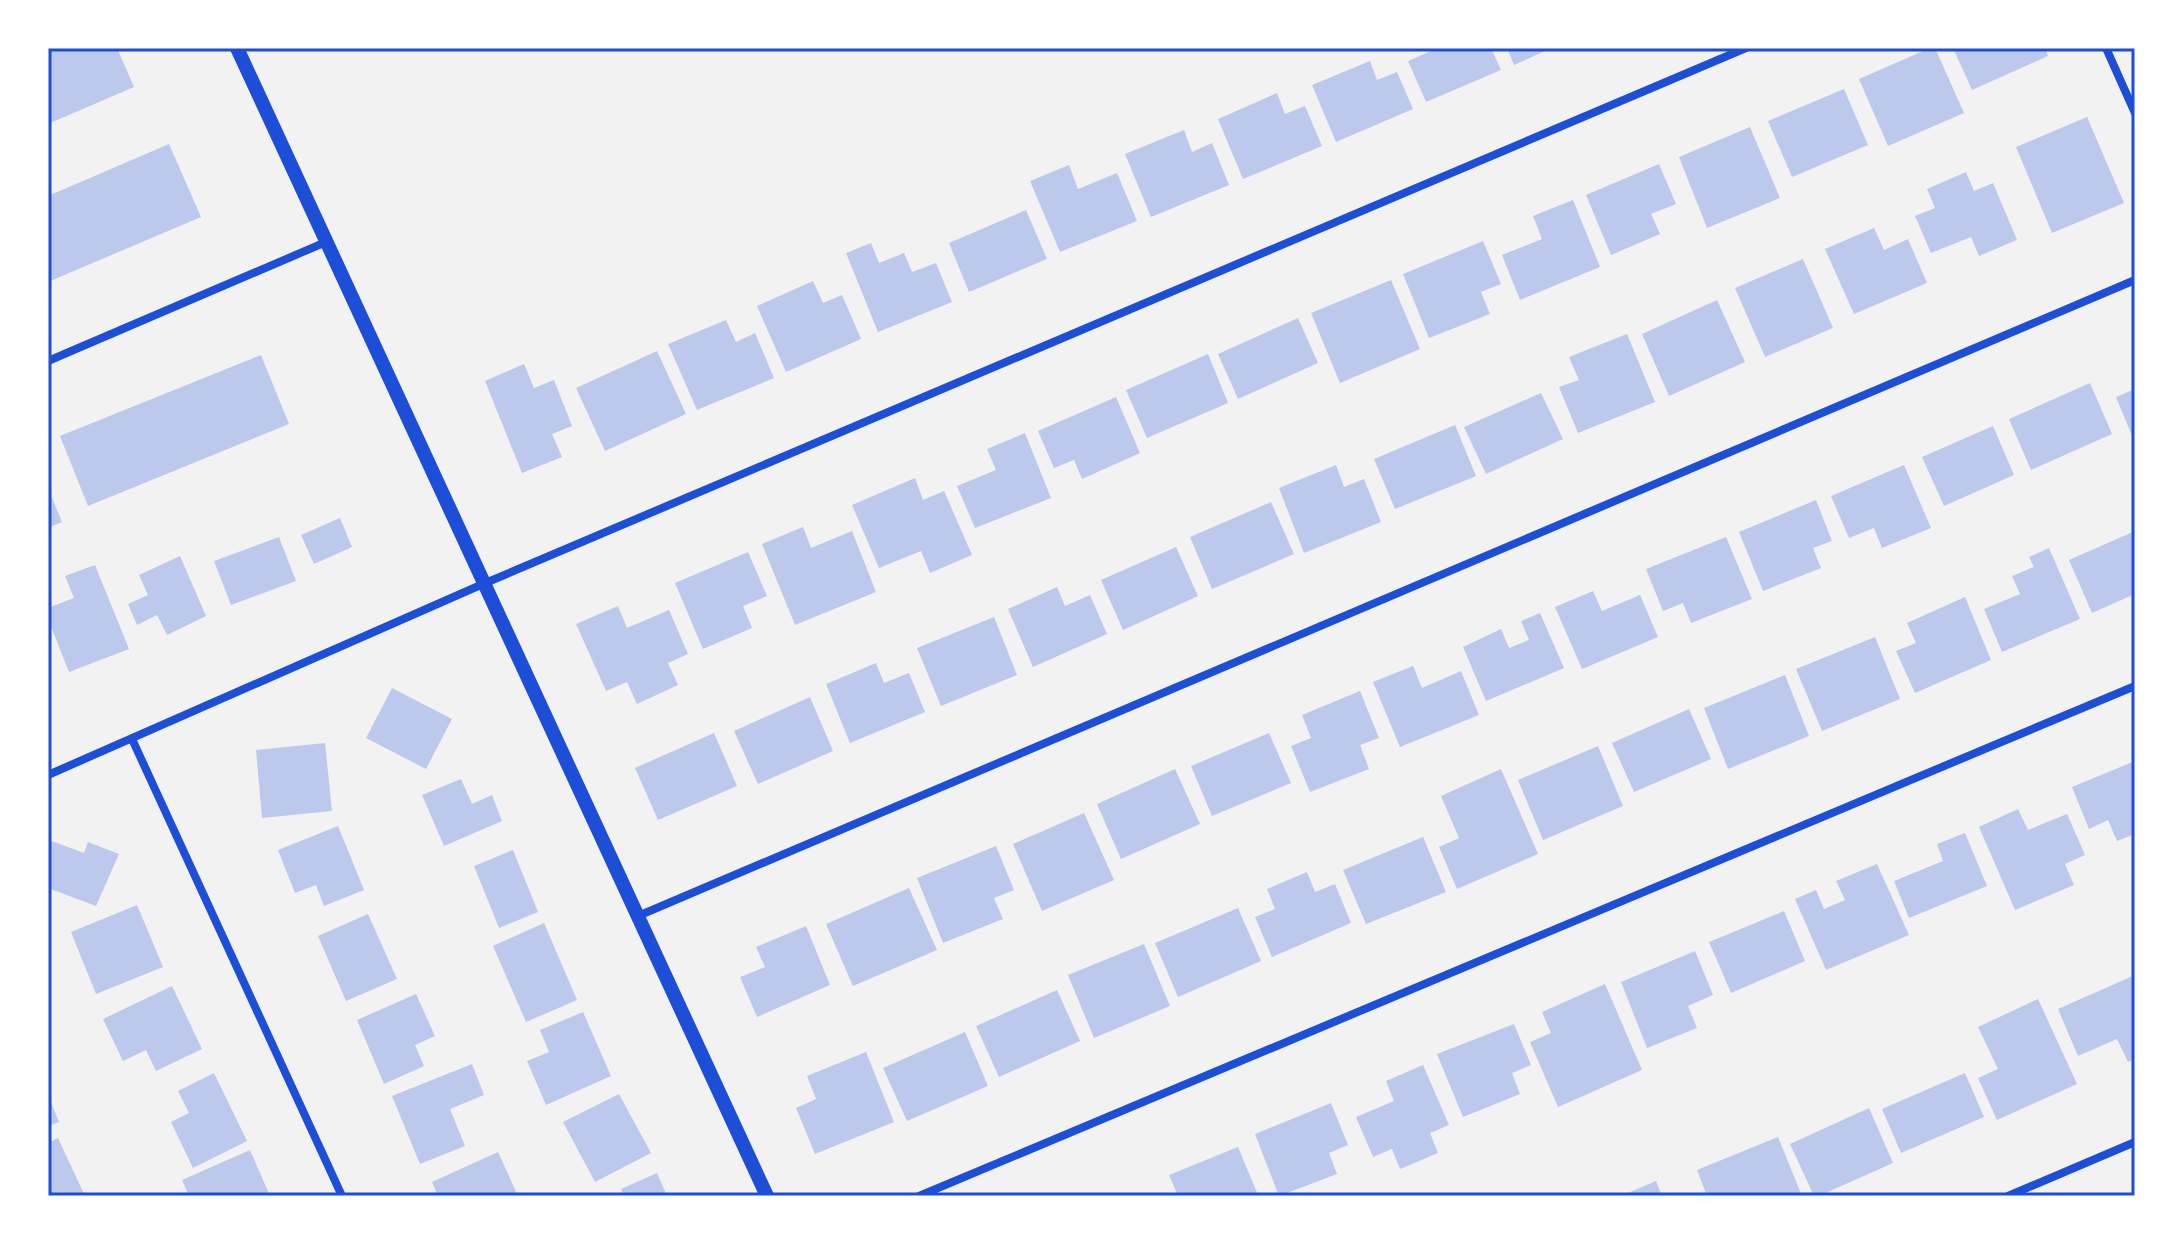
<svg xmlns="http://www.w3.org/2000/svg" width="2183" height="1244" font-family="'Fira Sans',sans-serif">
  <style>
    .building { fill: #bdc9ec }
    .lines { fill: none; stroke-linecap: round; stroke-linejoin: round }
    .minor { stroke: #1d4ed8; stroke-width: 8 }
    .tertiary { stroke: #1d4ed8; stroke-width: 14 }
    .neatline { fill: none; stroke: #1d4ed8; stroke-width: 3 }
  </style>
  <rect width="100%" height="100%" fill="#f2f2f2"/>
  <!-- building -->
  <path class="building" d="M48 48H117L134 87 48 124Z
    M1438 48H1491L1501 70 1426 102 1408 61Z
    M1507 48H1552L1514 65Z
    M1930 48H1935L1964 113 1888 146 1859 79Z
    M1953 48H2045L2048 56 1972 90Z
    M1370 61 1377 80 1397 72 1413 109 1336 142 1312 85Z
    M1844 89 1868 145 1792 177 1768 121Z
    M1277 93 1285 114 1305 106 1322 146 1243 179 1218 119Z
    M2087 117 2124 203 2052 233 2016 147Z
    M1750 127 1780 198 1707 228 1679 157Z
    M1184 130 1192 152 1212 143 1229 185 1151 217 1125 154Z
    M169 144 201 217 48 282V196Z
    M1659 164 1676 204 1651 214 1660 234 1611 255 1586 195Z
    M1069 165 1078 189 1117 173 1137 221 1060 252 1030 181Z
    M1966 172 1974 191 1993 183 2017 240 1979 256 1971 237 1931 253 1915 216 1935 208 1927 189Z
    M1573 200 1600 267 1520 300 1502 255 1542 239 1533 216Z
    M1026 210 1047 259 969 292 949 243Z
    M1874 228 1884 250 1908 239 1927 283 1854 314 1825 249Z
    M1483 241 1501 284 1481 292 1490 314 1429 338 1403 274Z
    M871 243 879 263 904 253 912 272 936 263 952 302 878 332 846 253Z
    M1803 259 1833 328 1765 357 1735 288Z
    M1391 280 1420 349 1340 383 1311 313Z
    M813 281 823 303 842 295 861 339 786 372 757 306Z
    M1717 300 1745 362 1669 396 1642 334Z
    M1298 318 1318 363 1238 399 1218 354Z
    M726 320 736 342 755 333 774 378 697 410 668 344Z
    M1627 334 1655 402 1578 433 1559 387 1579 380 1569 357Z
    M657 351 686 414 605 451 576 388Z
    M1208 354 1228 403 1147 438 1126 390Z
    M261 355 289 424 88 506 60 436Z
    M524 364 534 388 554 380 572 426 552 434 562 457 522 473 485 381Z
    M2090 383 2112 434 2031 470 2009 419Z
    M2135 389V443L2116 397Z
    M1541 393 1563 439 1486 474 1464 427Z
    M1116 397 1140 453 1082 479 1074 460 1054 468 1038 431Z
    M1455 425 1476 476 1395 509 1374 459Z
    M1993 426 2014 475 1944 506 1922 457Z
    M1025 433 1051 498 975 528 957 486 996 470 987 449Z
    M1336 465 1344 487 1364 479 1381 522 1304 553 1279 488Z
    M1904 465 1931 528 1882 548 1874 528 1849 538 1831 496Z
    M915 478 923 500 944 491 972 555 930 573 921 551 879 568 852 505Z
    M48 488 62 522 48 528Z
    M1816 500 1832 541 1813 548 1821 568 1763 591 1739 532Z
    M1271 502 1294 554 1212 589 1190 537Z
    M340 518 352 547 314 564 301 535Z
    M803 527 811 548 852 531 876 592 795 625 762 544Z
    M2135 531V594L2092 613 2069 560Z
    M279 537 296 581 231 605 214 561Z
    M1726 537 1752 599 1691 623 1683 603 1663 611 1646 569Z
    M1176 547 1198 596 1123 630 1101 580Z
    M2049 548 2080 619 2002 652 1984 609 2020 594 2012 576 2034 567 2029 557Z
    M748 552 767 596 743 606 752 628 703 649 675 583Z
    M180 556 206 616 167 635 157 615 137 625 128 604 148 595 139 575Z
    M95 565 129 649 69 672 48 619V608L74 598 65 576Z
    M1057 587 1065 606 1090 595 1107 634 1033 667 1008 609Z
    M1593 591 1602 611 1640 595 1658 637 1582 669 1555 607Z
    M1965 597 1991 660 1915 693 1896 651 1916 643 1907 623Z
    M618 606 627 628 669 610 688 654 668 663 678 685 637 704 627 682 606 691 576 624Z
    M1540 613 1564 668 1486 701 1463 647 1501 629 1509 648 1529 640 1521 621Z
    M994 617 1017 675 941 706 917 648Z
    M1875 637 1900 699 1822 731 1796 669Z
    M876 663 884 683 909 673 925 712 850 743 826 684Z
    M1413 666 1422 688 1461 671 1479 715 1400 747 1373 682Z
    M1785 675 1809 736 1728 769 1704 708Z
    M392 688 452 719 426 769 366 738Z
    M1360 691 1379 738 1360 745 1369 769 1310 792 1291 746 1311 738 1302 715Z
    M810 697 833 751 758 784 734 731Z
    M1689 709 1711 759 1634 792 1612 743Z
    M714 733 737 786 658 820 635 768Z
    M1269 733 1291 783 1212 816 1191 766Z
    M325 743 332 811 262 818 256 750Z
    M1598 746 1623 806 1543 840 1518 780Z
    M2135 761V834L2117 841 2108 820 2089 829 2072 787Z
    M1175 769 1200 824 1121 859 1097 804Z
    M1501 769 1538 854 1457 889 1439 847 1459 838 1441 796Z
    M461 779 472 804 492 795 502 821 444 846 422 795Z
    M2018 809 2028 830 2067 814 2085 855 2065 864 2074 885 2015 910 1979 827Z
    M1084 813 1114 880 1042 911 1013 844Z
    M338 826 364 890 324 906 316 885 295 893 278 850Z
    M1965 833 1987 886 1909 918 1894 881 1943 861 1937 844Z
    M1423 837 1446 892 1366 924 1343 870Z
    M49 840 84 853 88 842 119 854 96 906 48 888Z
    M996 846 1014 890 994 898 1003 919 943 943 917 878Z
    M513 850 538 912 499 928 474 866Z
    M1877 864 1909 935 1826 970 1795 899 1816 890 1824 909 1845 900 1836 881Z
    M1307 872 1315 892 1335 884 1351 923 1272 957 1255 917 1275 909 1267 889Z
    M909 888 937 950 853 986 826 924Z
    M137 905 163 967 96 994 71 932Z
    M1238 908 1261 961 1178 997 1155 943Z
    M1784 911 1805 961 1731 993 1709 942Z
    M368 914 397 979 346 1001 318 936Z
    M544 923 577 1000 526 1022 493 946Z
    M806 926 830 985 757 1017 740 977 765 967 756 947Z
    M1144 944 1170 1006 1094 1038 1068 975Z
    M1695 951 1713 995 1688 1006 1697 1028 1647 1048 1621 982Z
    M2135 975V1059L2128 1062 2117 1039 2078 1056 2058 1009Z
    M1605 984 1642 1070 1558 1107 1530 1042 1551 1033 1542 1012Z
    M172 986 202 1049 156 1071 146 1050 123 1061 103 1019Z
    M1057 990 1080 1041 999 1077 976 1026Z
    M416 994 435 1036 415 1045 424 1066 384 1084 357 1020Z
    M2038 999 2077 1084 1997 1120 1978 1078 1998 1069 1978 1027Z
    M583 1012 611 1076 546 1105 527 1061 549 1052 540 1030Z
    M1514 1024 1531 1065 1512 1073 1520 1094 1463 1117 1437 1054Z
    M965 1032 988 1086 907 1121 883 1068Z
    M866 1052 894 1122 815 1154 796 1108 816 1099 807 1076Z
    M472 1064 484 1095 450 1109 465 1146 420 1164 392 1096Z
    M1423 1065 1449 1125 1430 1133 1438 1153 1400 1169 1392 1149 1373 1157 1356 1117 1394 1101 1386 1081Z
    M214 1073 247 1141 193 1168 171 1122 189 1113 178 1091Z
    M1965 1073 1984 1117 1901 1153 1882 1109Z
    M619 1094 651 1153 595 1182 563 1122Z
    M48 1095 59 1122 48 1126Z
    M1331 1103 1348 1145 1329 1153 1337 1174 1279 1196 1255 1134Z
    M1869 1108 1893 1163 1819 1196H1814L1790 1144Z
    M1778 1137 1802 1196H1707L1697 1170Z
    M58 1138 85 1196H48V1143Z
    M1238 1147 1258 1195 1178 1196 1169 1175Z
    M250 1150 270 1196H189L182 1180Z
    M498 1152 518 1196H438L432 1182Z
    M657 1173 667 1196H624L621 1189Z
    M1656 1181 1662 1196H1621Z"/>
  <g class="lines">
    <!-- minor -->
    <path class="minor" d="M2106 48 2135 113
      M48 361 326 242
      M132 739 342 1196
      M48 775 483 584 1746 48
      M638 916 2135 280
      M919 1196 2135 686
      M2008 1196 2135 1142"/>
    <!-- tertiary -->
    <path class="tertiary" d="M237 48 767 1196"/>
  </g>
  <!-- border -->
  <rect width="2183" height="1244" fill="none" stroke="#ffffff" stroke-width="100"/>
  <rect x="50" y="50" width="2083" height="1144" class="neatline"/>
</svg>
